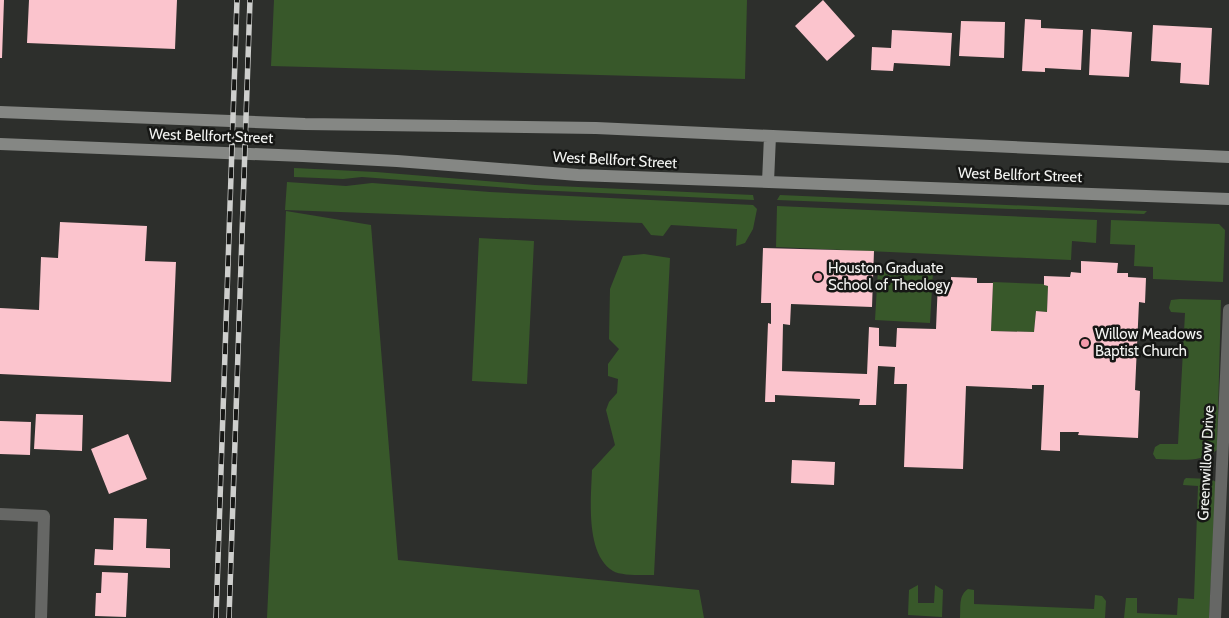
<svg xmlns="http://www.w3.org/2000/svg" width="1229" height="618" font-family="Cabin,sans-serif">
  <style>
    .green { fill: #38582a }
    .building { fill: #fbc4cd }
    .lines { fill: none; stroke-linecap: round; stroke-linejoin: round }
    .minor { stroke: #666765; stroke-width: 12 }
    .secondary { stroke: #858784; stroke-width: 12 }
    .rail-casing { stroke: #cecfcd; stroke-width: 5.5 }
    .rail { stroke: #161715; stroke-width: 4; stroke-dasharray: 11; stroke-linecap: butt }
    .poi-dot { fill: #f39aab; stroke: #161715; stroke-width: 2 }
    .labels { text-anchor: middle; stroke-width: 5; stroke-linejoin: round; paint-order: stroke }
    .street-label { font-size: 15px; fill: #f4f5f3; stroke: #161715 }
    .poi-label { font-size: 15px; fill: #f4f5f3; stroke: #161715; text-anchor: start }
  </style>
  <rect width="100%" height="100%" fill="#2d2f2c"/>
  <!-- green -->
  <path class="green" d="M274 0H747L745 79 271 66Z
    M294 168 376 172 535 185 753 195 754 200 535 190 362 177 343 179 294 177Z
    M287 182 346 186 372 183 490 192 753 205 757 209 753 229 745 243 736 246 737 229 671 225 663 236 651 235 642 223 285 210Z
    M780 195 1147 211 1144 214 777 200Z
    M777 206 1097 220 1096 243 1072 241 1071 260 776 247Z
    M286 211 371 225 398 560 699 590 704 618H267Z
    M1111 220 1219 224 1225 230 1223 282 1153 279V267L1134 266 1135 245 1110 244Z
    M479 238 534 241 527 384 472 381Z
    M644 254 670 258 654 575C644 575 621 576 613 571 585 554 591 498 592 470L615 445 606 410 609 402 617 393 618 379 608 376V364L619 349 609 339 610 289 623 256Z
    M878 269 933 271 930 323 875 320Z
    M993 282 1044 284V285L1048 286 1047 312 1036 311 1034 332 991 331Z
    M1180 299 1221 300 1217 450C1199 464 1177 459 1156 459L1153 454 1155 447 1160 444H1178L1185 313 1171 312 1169 308 1171 300Z
    M1186 478 1211 479 1216 482 1209 618H1124L1126 598H1137V613L1177 615 1178 598 1194 599 1198 486 1183 485 1184 480Z
    M918 585V603H934L935 585 943 590 942 617 908 615 909 590Z
    M968 589 974 590V604L1094 609 1095 595 1102 596 1106 601 1105 618H960C961 607 958 596 968 589Z"/>
  <!-- building -->
  <path class="building" d="M0 0H4L2 58H0Z
    M29 0H177L175 49 27 43Z
    M823 0 855 36 827 61 795 26Z
    M1025 19 1041 20V28L1083 30 1081 70 1045 68V72L1022 71Z
    M961 21 1005 22 1004 58 959 56Z
    M1153 25 1212 28 1209 85 1180 83 1181 63 1151 61Z
    M1091 29 1132 32 1129 77 1089 75Z
    M892 30 952 33 950 66 894 63 893 71 871 70 872 47 891 48Z
    M60 222 147 226 145 261 176 262 171 382 0 374V308L39 310 41 257 58 258Z
    M763 248 874 251 872 307 791 304 790 325 783 324 782 371 867 374 869 327 879 328V346L896 347 897 328 936 329 938 281 951 282V277L977 278V283H993L991 331 1034 332 1036 311 1047 312 1048 286 1044 285V276L1070 277 1071 272 1081 273V261L1118 263 1117 273H1128V277L1146 278 1145 303 1139 302 1135 390 1140 391 1138 438 1078 435 1079 432H1060V451L1041 450 1044 385H1032V389L966 386 963 469 904 467 907 384H894L895 367 878 366 876 405H859L860 399 775 395V402H765L768 323 771 324V303H761Z
    M36 414 83 415 82 451 34 449Z
    M0 421 31 422 30 455 0 454Z
    M128 434 147 479 109 494 91 449Z
    M792 460 835 462 834 485 791 483Z
    M114 518 147 519 146 548 170 549V568L94 565 95 549 113 550Z
    M102 572 128 573 126 617 95 616 96 593H101Z"/>
  <g class="lines">
    <!-- minor -->
    <path class="minor" d="M0 514 44 516 41 618
      M1215 618 1229 310"/>
    <!-- secondary -->
    <path class="secondary" d="M0 112 305 124 596 128 1229 157
      M0 144 303 156 397 161 578 175 1229 199
      M768 182 770 136"/>
    <defs>
      <path id="rail" d="M216 618 237 0
        M229 618 250 0"/>
    </defs>
    <!-- rail casing -->
    <use href="#rail" class="rail-casing"/>
    <!-- rail -->
    <use href="#rail" class="rail"/>
  </g>
  <!-- markers -->
  <g class="poi-dot">
    <circle cx="818" cy="277" r="5"/>
    <circle cx="1085" cy="343" r="5"/>
  </g>
  <g class="labels">
    <!-- street labels -->
    <g class="street-label">
      <text transform="translate(211 136) rotate(2)" y="5">West Bellfort Street</text>
      <text transform="translate(615 160) rotate(3)" y="5">West Bellfort Street</text>
      <text transform="translate(1020 175) rotate(2)" y="5">West Bellfort Street</text>
      <text transform="translate(1206 463) rotate(-87)" y="5">Greenwillow Drive</text>
    </g>
    <!-- poi labels -->
    <g class="poi-label">
      <text x="828" y="273">Houston Graduate<tspan x="828" dy="17">School of Theology</tspan></text>
      <text x="1095" y="339">Willow Meadows<tspan x="1095" dy="17">Baptist Church</tspan></text>
    </g>
  </g>
</svg>
